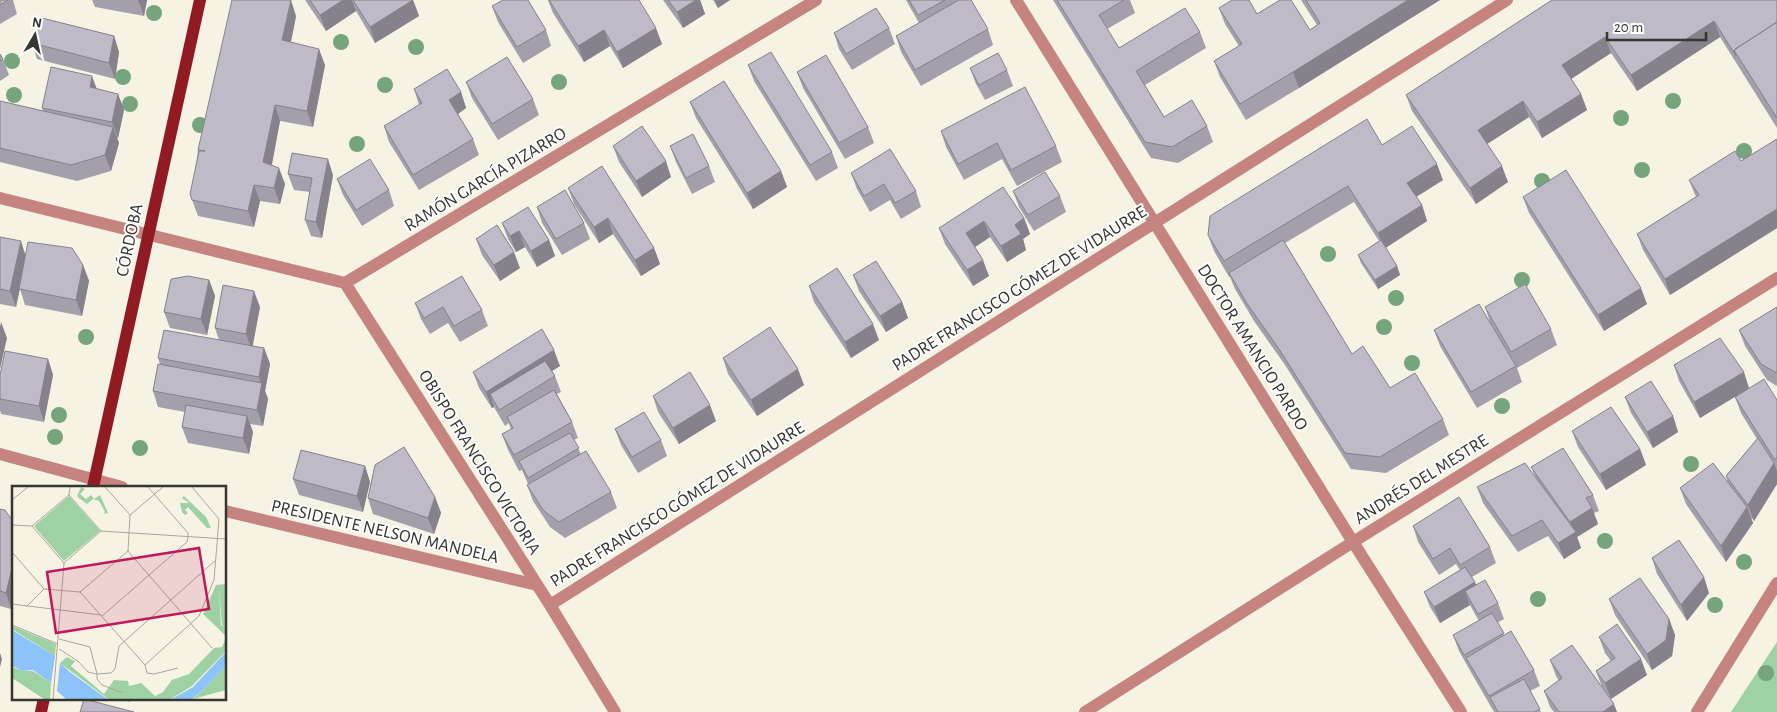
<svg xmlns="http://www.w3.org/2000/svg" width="1777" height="712" font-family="'Alegreya Sans',sans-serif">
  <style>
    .green { fill: #9ed1a4 }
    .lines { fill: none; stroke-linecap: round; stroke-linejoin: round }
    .minor { stroke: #c68481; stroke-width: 12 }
    .major { stroke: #911a23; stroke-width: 12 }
    .tree { fill: #76a47d }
    .wall { fill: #a3a0ab }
    .shaded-wall { fill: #85828b }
    .building { fill: #bebac7; stroke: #85828b }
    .labels { text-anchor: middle; stroke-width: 4; stroke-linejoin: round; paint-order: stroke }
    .street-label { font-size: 18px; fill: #363530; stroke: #fff }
    .inset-road { fill: none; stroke: #a9a79d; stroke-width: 1 }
    .view { fill: #c2185b; fill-opacity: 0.15; stroke: #c2185b; stroke-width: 2.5 }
    .inset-edge { fill: none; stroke: #363530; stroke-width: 2.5 }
  </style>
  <rect width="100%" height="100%" fill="#f6f3e5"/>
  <!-- green -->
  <path class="green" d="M1777 642V712H1731Z"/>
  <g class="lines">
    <!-- minor -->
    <path class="minor" d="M1016 0 1353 542 1461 712
      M0 198 345 283 816 0
      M345 283 550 605 615 712
      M0 454 122 487
      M225 511 537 585
      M550 605 1507 0
      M1085 712 1353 542 1777 278
      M1697 712 1777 583"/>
    <!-- major -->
    <path class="major" d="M93 487 200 0
      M41 712 44 698"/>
  </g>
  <!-- trees -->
  <g class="tree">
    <circle cx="154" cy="13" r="8"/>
    <circle cx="341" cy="42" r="8"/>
    <circle cx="416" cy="47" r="8"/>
    <circle cx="12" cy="61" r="8"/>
    <circle cx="123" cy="77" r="8"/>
    <circle cx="559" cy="82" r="8"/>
    <circle cx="385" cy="85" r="8"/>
    <circle cx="14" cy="95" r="8"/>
    <circle cx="1673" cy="101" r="8"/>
    <circle cx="130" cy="104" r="8"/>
    <circle cx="1621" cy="118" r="8"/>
    <circle cx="200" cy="125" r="8"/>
    <circle cx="357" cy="144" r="8"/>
    <circle cx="1744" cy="151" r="8"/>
    <circle cx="1642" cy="170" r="8"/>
    <circle cx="1542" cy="181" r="8"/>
    <circle cx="1328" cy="254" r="8"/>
    <circle cx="1522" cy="280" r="8"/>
    <circle cx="1396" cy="298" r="8"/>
    <circle cx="1384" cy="327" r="8"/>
    <circle cx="86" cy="337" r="8"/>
    <circle cx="1412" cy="363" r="8"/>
    <circle cx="1502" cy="406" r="8"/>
    <circle cx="59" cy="415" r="8"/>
    <circle cx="55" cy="437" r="8"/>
    <circle cx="140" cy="448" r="8"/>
    <circle cx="1691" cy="464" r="8"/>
    <circle cx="1605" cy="541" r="8"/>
    <circle cx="1744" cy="562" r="8"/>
    <circle cx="1538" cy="599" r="8"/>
    <circle cx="1715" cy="605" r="8"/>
    <circle cx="1766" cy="673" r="8"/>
  </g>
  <!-- wall -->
  <path class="wall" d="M0 0H13L17 14 0 24Z
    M92 0H147L144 16 95 7Z
    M305 0H413L419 16 375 43 356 11 326 31Z
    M548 0H639L662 44 623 68 610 46 584 62 553 13Z
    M663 0H700L705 14 683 28Z
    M713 0H730L718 8Z
    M906 0H971L988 29 993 45 921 86 901 52 896 36 919 23Z
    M1053 0H1130L1135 13 1107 29 1119 48 1200 32 1206 48 1145 85 1164 117 1207 126 1213 142 1178 163 1151 158Z
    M1301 0H1440L1299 88 1246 120 1220 77 1214 61 1239 46 1225 24 1219 8 1257 14 1310 30 1317 25Z
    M1552 0H1777V128L1720 37 1637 91 1611 53 1571 79 1581 94 1587 110 1542 138 1529 117 1487 144 1508 182 1476 204 1412 111 1406 95Z
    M492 6 546 30 551 46 523 63 498 22Z
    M296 16 291 42 325 65 313 127 280 121 272 165 285 184 280 204 260 201 254 227 198 216 192 200 198 150Z
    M889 28 895 44 852 70 839 49 834 33Z
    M114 36 119 52 115 79 37 59 32 43Z
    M0 54 3 59 9 75 0 81Z
    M748 65 832 152 838 168 816 181 754 81Z
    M970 68 1007 70 1013 86 985 100 976 84Z
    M797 72 868 127 874 143 845 159 803 88Z
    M466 82 533 99 539 115 498 140 472 98Z
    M97 89 118 94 124 110 118 138H117L119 143 111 171 77 181 0 162V101L43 111 42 108Z
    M414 89 461 92 466 108 458 114 473 139 479 155 419 190 389 142 384 126 419 105Z
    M690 102 781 171 787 187 753 209 696 118Z
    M941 131 1056 146 1062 162 1017 186 1002 159 964 180 946 147Z
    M1777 139V228L1670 295 1643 250 1637 234 1696 197 1689 180 1741 161Z
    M1382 145 1443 180 1416 197 1422 205 1427 221 1385 248 1397 266 1400 275 1378 289 1361 263 1358 255 1379 241 1354 202 1285 243 1352 354 1390 388 1443 419 1449 435 1386 473 1351 469 1285 365 1254 321 1235 289 1230 277H1229L1214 251 1208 235Z
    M613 146 671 177 642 197 619 162Z
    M670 146 709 166 715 182 692 194 676 162Z
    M851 173 916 191 921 207 901 219 890 200 870 212 857 189Z
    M288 174 333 175 322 238 311 236 305 220 310 192 294 190Z
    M337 179 389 190 394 206 362 226 343 195Z
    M568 188 654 248 660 264 641 276 613 234 599 243 574 204Z
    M1013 191 1060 196 1066 212 1034 231 1019 207Z
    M1523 197 1647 304 1604 331 1529 213Z
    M537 207 584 223 590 239 562 255 542 223Z
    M1024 218 1030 234 1023 239 1026 250 1007 262 990 237 975 247 989 276 973 286 945 244 939 228Z
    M502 223 549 240 555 256 537 267 525 247 516 252 508 239Z
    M0 237 26 255 83 265 89 281 82 316 25 305 20 289 16 307 0 304Z
    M476 239 520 268 500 281 482 255Z
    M853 275 902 302 908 318 886 332 859 291Z
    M209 280 215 296 207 335 170 328 164 312Z
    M809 286 879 340 851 358 814 302Z
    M415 303 482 310 488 326 460 342 448 323 430 334 421 319Z
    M260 307 252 346 264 348 270 364 265 391 268 399 263 426 250 424 253 432 249 454 188 443 182 427 185 412 158 407 153 391 160 364 158 358 219 340 215 328Z
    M1485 307 1551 329 1557 345 1517 368 1522 382 1477 408 1440 346 1434 330 1490 322Z
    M1777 307V386L1767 380 1745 346 1739 330Z
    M723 358 804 385 757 416 728 374Z
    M48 359 53 375 44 422 1 414 0 410V375Z
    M1674 365 1749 388 1777 400V484L1754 521 1751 517 1753 523 1726 562 1686 504 1680 488 1728 483 1726 476 1757 439 1741 413 1735 397 1700 418 1679 381Z
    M560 366 552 371 555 376 561 392 557 394 572 422 578 438 574 440 581 454 611 492 617 508 565 538 550 527 533 501 527 485 528 484 522 470 519 471 508 450 502 434 511 430 509 423 505 426 494 407 492 408 479 388 473 372Z
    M653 396 716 421 679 444 658 412Z
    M1625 397 1673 416 1678 432 1653 448 1631 413Z
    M615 429 661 440 667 456 638 473 621 445Z
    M1572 431 1640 449 1646 465 1606 490 1578 447Z
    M365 466 370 482 363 512 299 495 293 479Z
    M1531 467 1593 495 1599 511 1594 513 1598 524 1577 537 1581 548 1564 559 1548 536 1518 552 1483 503 1477 487 1536 478Z
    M435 497 441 513 434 534 373 514 368 498Z
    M0 509 11 609 0 606Z
    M1413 526 1490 547 1496 563 1472 577 1476 585 1498 603 1504 619 1497 623 1504 635 1534 670 1540 686 1530 691 1541 712H1494L1472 674 1459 651 1453 635 1479 621 1470 605 1440 623 1430 607 1424 592 1460 570 1456 564 1439 575 1418 542Z
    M1652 558 1709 593 1687 621 1657 574Z
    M1609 599 1669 619 1675 635 1672 656 1652 670 1615 615Z
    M1599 637 1647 675 1611 699 1602 687 1596 671 1611 661 1605 653Z
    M1550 660 1617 712H1554L1550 707 1544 691 1559 681 1556 676Z
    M116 698H131L130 702Z"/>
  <!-- shaded-wall -->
  <path class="shaded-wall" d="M138 0H147L144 16Z
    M291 0 296 16 288 56 282 40Z
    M343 0H352L356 11 326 31 320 15Z
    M413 0 419 16 375 43 370 27Z
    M696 0H700L705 14 683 28 677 12Z
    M715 0H730L718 8Z
    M1408 0H1440L1299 88 1293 72Z
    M1714 21 1720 37 1637 91 1631 75Z
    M656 28 662 44 623 68 617 52Z
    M604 30 610 46 584 62 578 46Z
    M114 36 119 52 115 79 109 63Z
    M1605 37 1611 53 1568 81 1562 65Z
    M319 49 325 65 313 127 307 111Z
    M92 76 98 92 90 87Z
    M461 92 466 108 455 116 449 100Z
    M118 94 124 110 118 138 112 122Z
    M1581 94 1587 110 1542 138 1537 122Z
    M1523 101 1529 117 1484 146 1478 130Z
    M275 105 280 121 269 178 263 162Z
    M113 127 119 143 111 171 105 155Z
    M328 159 333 175 322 238 316 222Z
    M666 161 671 177 642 197 636 181Z
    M1437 164 1443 180 1413 199 1407 183Z
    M1502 166 1508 182 1476 204 1470 188Z
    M279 168 285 184 280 204 274 188Z
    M781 171 787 187 753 209 747 193Z
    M254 185 260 201 254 227 248 211Z
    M1422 205 1427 221 1384 249 1378 233Z
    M1777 209V228L1670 295 1665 279Z
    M608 218 613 234 599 243 594 227Z
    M1024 218 1030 234 1023 239 1026 250 1007 262 1001 246 1015 225Z
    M984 221 990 237 972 249 966 233Z
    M519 231 525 247 516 252 510 236Z
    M549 240 555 256 537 267 531 251Z
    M21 241 26 257 16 307 10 291Z
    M654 248 660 264 641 276 635 260Z
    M514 252 520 268 500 281 494 265Z
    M983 260 989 276 973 286 967 270Z
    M83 265 89 281 82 316 76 300Z
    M1397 266 1400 275 1378 289 1375 280Z
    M209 280 215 296 207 335 201 319Z
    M1641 288 1647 304 1604 331 1598 315Z
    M254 291 260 307 252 350 246 334Z
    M902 302 908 318 886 332 880 316Z
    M1 322 7 338 0 369V327Z
    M873 324 879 340 851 358 845 342Z
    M264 348 270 364 265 391 268 399 263 426 257 410 261 385 259 377Z
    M554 350 560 366 497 405 490 394 494 407 492 408 486 392Z
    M48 359 53 375 44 422 39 406Z
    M798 369 804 385 757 416 751 400Z
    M1744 372 1749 388 1700 418 1694 402Z
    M710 405 716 421 679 444 673 428Z
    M247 416 253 432 249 454 243 438Z
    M1673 416 1678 432 1653 448 1647 432Z
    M1640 449 1646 465 1606 490 1600 474Z
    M1774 463 1777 471V484L1754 521 1748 505Z
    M365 466 370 482 363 512 357 496Z
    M435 497 441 513 434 534 428 518Z
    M1747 507 1753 523 1726 562 1721 546Z
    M1592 508 1598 524 1577 537 1581 548 1564 559 1558 543 1574 533 1570 522Z
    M14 560V600L11 609 6 593Z
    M1704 577 1709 593 1687 621 1681 605Z
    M1475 582 1481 598 1465 591 1470 605 1440 623 1434 607Z
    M1669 619 1675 635 1672 656 1652 670 1647 654Z
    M0 653 2 659 0 667Z
    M1641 659 1647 675 1611 699 1605 683Z
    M1614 704 1617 712H1603Z"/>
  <!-- building -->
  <path class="building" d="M0 0H8L0 5Z
    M232 0H291L282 40 319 49 307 111 275 105 263 162 279 168 274 188 254 185 248 211 192 200 190 194 199 151H205L198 150Z
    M310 0H343L320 15Z
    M353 0H413L370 27Z
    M503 0H528L546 30 517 47 492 6Z
    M549 0H639L656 28 617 52 604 30 578 46Z
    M668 0H696L677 12Z
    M909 0H945L918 15Z
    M959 0H971L988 29 915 70 896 36Z
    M1057 0H1124L1099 15 1119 48 1185 8 1200 32 1136 71 1164 117 1192 100 1207 126 1172 147 1145 142Z
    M1232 0H1249L1257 14 1280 0H1291L1310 30 1320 23 1306 0H1408L1293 72 1240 104 1214 61 1242 44 1219 8Z
    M1552 0H1777V22L1734 50 1736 56 1714 21 1631 75 1605 37 1562 65 1581 94 1537 122 1523 101 1478 130 1502 166 1470 188 1406 95Z
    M876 8 889 28 846 54 834 33Z
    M38 17 114 36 109 63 32 43Z
    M1777 22V118L1734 50Z
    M771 52 832 152 810 165 748 65Z
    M998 53 1007 70 979 85 970 68Z
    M0 54 3 59 0 61Z
    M826 55 868 127 839 143 797 72Z
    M507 57 533 99 492 124 466 82Z
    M51 67 92 76 90 87 118 94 112 122 42 108Z
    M447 69 461 92 449 100 473 139 413 175 384 126 422 103 414 89Z
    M724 81 781 171 747 193 690 102Z
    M1025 87 1056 146 1011 170 997 143 958 164 941 131Z
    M0 101 113 127 105 155 71 165 0 148Z
    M1367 119 1382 145 1412 126 1437 164 1407 183 1422 205 1378 233 1348 186 1224 261 1208 235 1210 216Z
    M642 126 666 161 636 181 613 146Z
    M693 134 709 166 686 178 670 146Z
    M1777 139V209L1665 279 1637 234 1699 195 1689 180 1735 151 1741 161Z
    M890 149 916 191 895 203 884 184 864 196 851 173Z
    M292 153 328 159 316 222 305 220 312 178 288 174Z
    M370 159 389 190 356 210 337 179Z
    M602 166 654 248 635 260 608 218 594 227 568 188Z
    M1566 170 1641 288 1598 315 1523 197Z
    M1045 172 1060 196 1028 215 1013 191Z
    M1003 187 1024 218 1015 225 1021 234 1001 246 984 221 966 233 983 260 967 270 939 228Z
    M565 190 584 223 556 239 537 207Z
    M528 207 549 240 531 251 519 231 510 236 502 223Z
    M497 225 514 252 494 265 476 239Z
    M0 237 21 241 10 291 0 289Z
    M1283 240 1352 354 1363 346 1390 388 1415 373 1443 419 1380 457 1345 453 1279 349 1248 305 1229 273Z
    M1381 240 1397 266 1375 280 1358 255Z
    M28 242 72 248 83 265 76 300 19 289Z
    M876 261 902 302 880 316 853 275Z
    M837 268 873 324 845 342 809 286Z
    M188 276 209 280 201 319 164 312 171 279Z
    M462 276 482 310 454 326 443 307 424 318 415 303Z
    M1525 284 1551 329 1511 352 1485 307Z
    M223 285 254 291 246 334 215 328Z
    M1479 304 1516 366 1471 392 1434 330Z
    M1777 307V373L1761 364 1739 330Z
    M770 327 798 369 751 400 723 358Z
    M542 329 554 350 486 392 473 372Z
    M164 330 264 348 259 377 158 358Z
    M1720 338 1744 372 1694 402 1674 365Z
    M5 351 48 359 39 406 0 399V375Z
    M545 361 555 376 499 410 490 394Z
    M158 364 262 383 257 410 153 391Z
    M690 372 710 405 673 428 653 396Z
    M1764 379 1777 400V457L1775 460 1735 397Z
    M1651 381 1673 416 1647 432 1625 397Z
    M554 390 572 422 514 455 502 434 513 428 507 417Z
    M186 405 247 416 243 438 182 427Z
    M1611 407 1640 449 1600 474 1572 431Z
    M644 412 661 440 632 457 615 429Z
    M570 433 579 448 528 478 519 461Z
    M1758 438 1774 463 1748 505 1726 476Z
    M404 447 435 497 428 518 368 498 375 465Z
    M1563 448 1593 495 1586 498 1592 508 1570 522 1531 467Z
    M301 450 365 466 357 496 293 479Z
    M586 451 611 492 559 522 544 511 527 485Z
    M1525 463 1576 532 1558 543 1542 520 1512 536 1477 487Z
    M1713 463 1747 507 1721 546 1680 488Z
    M1459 497 1490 547 1460 565 1450 548 1433 559 1413 526Z
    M0 509 5 510 14 523V560L6 593 0 591Z
    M1679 540 1704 577 1681 605 1652 558Z
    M1465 567 1475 582 1434 607 1424 592Z
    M1640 578 1669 619 1666 640 1647 654 1609 599Z
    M1485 580 1498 603 1478 614 1465 591Z
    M1492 613 1504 633 1464 655 1453 635Z
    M1617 624 1641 659 1605 683 1596 671 1615 658 1599 637Z
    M1511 631 1534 670 1489 696 1466 658Z
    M1572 645 1614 704 1603 712H1559L1544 691 1562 678 1550 660Z
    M1524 679 1540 709 1534 712H1498L1490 697Z
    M84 699 134 712H80Z"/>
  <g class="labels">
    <!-- street labels -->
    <g class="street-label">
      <text transform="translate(485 179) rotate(-31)" y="6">RAMÓN GARCÍA PIZARRO</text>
      <text transform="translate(129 240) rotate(-78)" y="6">CÓRDOBA</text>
      <text transform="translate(1019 288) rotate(-32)" y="6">PADRE FRANCISCO GÓMEZ DE VIDAURRE</text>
      <text transform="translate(1253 347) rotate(58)" y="6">DOCTOR AMANCIO PARDO</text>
      <text transform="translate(480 462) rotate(58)" y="6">OBISPO FRANCISCO VICTORIA</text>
      <text transform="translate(1421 479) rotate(-32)" y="6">ANDRÉS DEL MESTRE</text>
      <text transform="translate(677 504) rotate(-32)" y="6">PADRE FRANCISCO GÓMEZ DE VIDAURRE</text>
      <text transform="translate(385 531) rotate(13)" y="6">PRESIDENTE NELSON MANDELA</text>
    </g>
  </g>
  <!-- overview -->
  <g transform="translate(12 486)">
    <rect width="214" height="214" fill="#f6f3e5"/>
    <path d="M69 1 73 3 68 8 74 13 79 9 82 13 88 9 96 27 91 28 93 26 87 15 81 13 75 18 68 13 65 10ZM57 10 88 45 52 75 22 40ZM172 10 194 31 199 42H195L176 21 173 24 176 27 173 29 170 26 168 17H177L170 12ZM214 98V139L210 140 207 102 209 140H214V150L191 128 204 99ZM0 140 44 158 43 170 0 143ZM214 152V165L180 200 159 213H96L48 177 55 171 63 175 59 180 92 208 102 194 116 195 117 200 129 197 143 210 151 206 160 194 177 188 202 162 210 161ZM214 180V204L181 213 190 205ZM0 181 11 185H21L39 197 38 213H32L0 192Z" fill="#9ed1a4"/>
    <path d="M0 144 43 170 39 197 21 184 11 185 0 180ZM214 166V180L191 204 180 213H160L181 201ZM48 177 58 186 95 213H54L45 205Z" fill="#8cc3f9"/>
    <path class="inset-road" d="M136 1 176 47V51M57 9 20 40 52 77 89 45 57 9 58 1M0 14 16 1M118 29 151 1M0 39 20 40M89 45 214 53M116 65 200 162M0 66 32 103 68 106 116 65 118 29 93 1M68 106 133 179M0 118 89 129M14 121 32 103M90 130 175 56 176 51M0 139 46 158M47 153 78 161 85 188 99 187 103 183 107 160 204 74M47 163 66 175 76 186 85 188V193L90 199 111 207M133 179 187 130 202 94 207 33 180 1M133 179 135 187 142 188 166 182M41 213 52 77"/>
    <path class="view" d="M187 62 197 123 44 147 35 86Z"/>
    <rect width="214" height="214" class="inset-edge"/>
  </g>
  <!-- north arrow -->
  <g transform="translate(35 35) rotate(9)" stroke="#ffffff" stroke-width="4" paint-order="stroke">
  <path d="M0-4L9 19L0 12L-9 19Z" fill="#363530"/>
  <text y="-8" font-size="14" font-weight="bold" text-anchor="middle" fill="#363530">N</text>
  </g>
  <!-- scale -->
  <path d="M1607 32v8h99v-8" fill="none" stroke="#363530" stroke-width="2.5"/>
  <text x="1614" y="32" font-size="15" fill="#363530" stroke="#ffffff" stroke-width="4" paint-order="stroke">20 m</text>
</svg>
